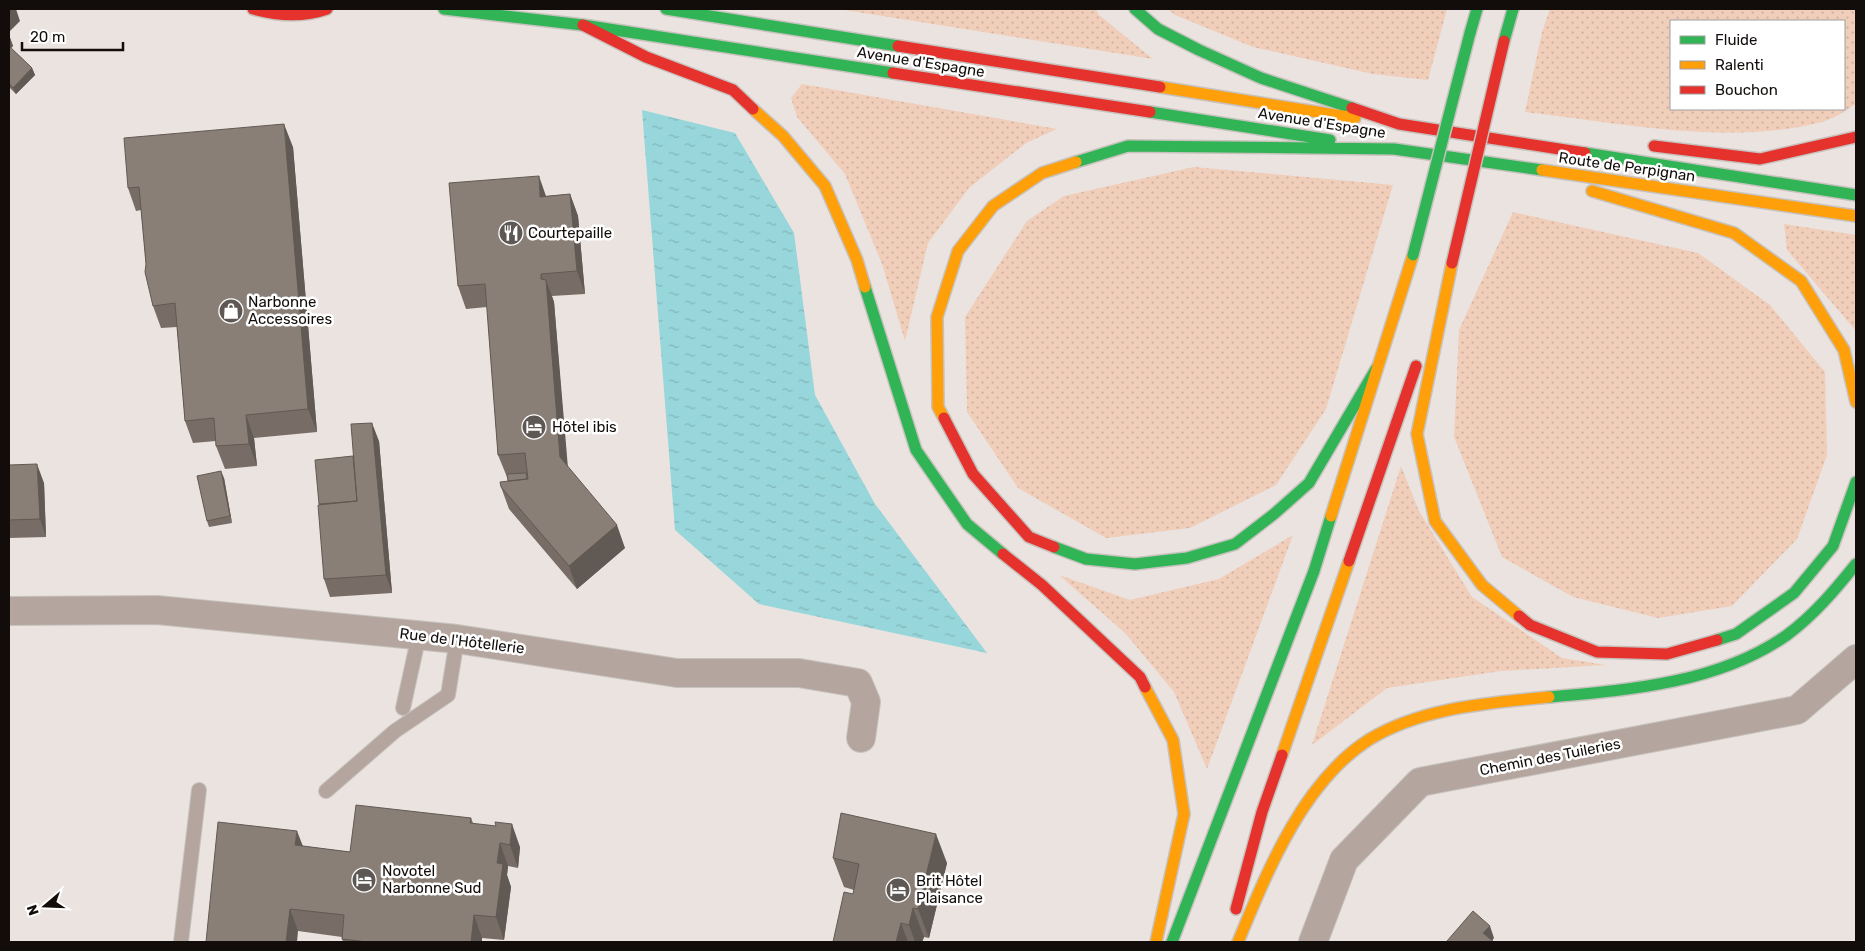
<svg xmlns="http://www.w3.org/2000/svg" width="1865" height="951" font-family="Rubik,sans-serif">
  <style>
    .grass { fill: url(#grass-dots); fill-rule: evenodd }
    .water { fill: url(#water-ripples) }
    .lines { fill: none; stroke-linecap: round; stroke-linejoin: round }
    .lane-casing { stroke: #c7c2be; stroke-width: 16 }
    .street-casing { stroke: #c7c2be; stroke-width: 30 }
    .fast-casing { stroke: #c7c2be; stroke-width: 14 }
    .slow-casing { stroke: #c7c2be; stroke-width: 14 }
    .jam-casing { stroke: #c7c2be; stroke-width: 14 }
    .lane { stroke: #b4a69e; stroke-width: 14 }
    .street { stroke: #b4a69e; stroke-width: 28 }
    .fast { stroke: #30b455; stroke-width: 11 }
    .slow { stroke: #ff9f0a; stroke-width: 11 }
    .jam { stroke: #e5322d; stroke-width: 11 }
    .fast-bridge-casing { stroke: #c7c2be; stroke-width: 14; stroke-linecap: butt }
    .jam-bridge-casing { stroke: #c7c2be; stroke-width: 14; stroke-linecap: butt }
    .fast-bridge { stroke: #30b455; stroke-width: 11 }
    .jam-bridge { stroke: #e5322d; stroke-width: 11 }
    .wall { fill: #776d66 }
    .shaded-wall { fill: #615953 }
    .building { fill: #8a7f77; stroke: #615953 }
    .labels { text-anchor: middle; stroke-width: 5; stroke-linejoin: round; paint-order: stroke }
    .street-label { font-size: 15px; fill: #120d0b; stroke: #fff }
    .poi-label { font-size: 15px; fill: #120d0b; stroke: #fff; text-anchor: start }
  </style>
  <defs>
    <pattern id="grass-dots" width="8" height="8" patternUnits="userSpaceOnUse" patternTransform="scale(1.25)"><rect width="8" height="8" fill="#f0ceba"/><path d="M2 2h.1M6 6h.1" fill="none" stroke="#cdb09f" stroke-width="1.8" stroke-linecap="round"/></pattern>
    <pattern id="water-ripples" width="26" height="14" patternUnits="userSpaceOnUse" patternTransform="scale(1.25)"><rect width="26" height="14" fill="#97d6da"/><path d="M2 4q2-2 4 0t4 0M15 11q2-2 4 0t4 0" fill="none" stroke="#81b6ba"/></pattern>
  </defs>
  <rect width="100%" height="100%" fill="#ebe3df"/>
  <!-- grass -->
  <path class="grass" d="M838 9H1096L1099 15 1153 59Z
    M1168 9H1447L1428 80 1373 74 1253 47 1175 15Z
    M1550 9H1856V104C1846 110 1834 119 1822 122 1729 146 1620 123 1525 112L1542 32ZM1844 21V109H1671V21Z
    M802 84 1057 129 1026 143 969 188 928 243 905 341 882 264 845 174 797 117 791 98Z
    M1194 167 1393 185 1326 409 1276 485 1190 528 1106 538 1018 488 967 412 965 317 1027 221 1064 196Z
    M1513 212 1698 253 1770 305 1825 372 1827 455 1797 539 1732 606 1658 618 1573 597 1502 557 1454 437 1459 330Z
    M1784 224 1856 235V331L1787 250Z
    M1401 466 1419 511 1472 597 1562 658 1606 665 1501 671 1387 688 1312 745Z
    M1293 535 1207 769 1174 692 1125 633 1059 575 1130 600 1219 579Z"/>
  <!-- water -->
  <path class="water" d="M642 110 735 133 794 233 815 395 875 504 987 653 759 604 675 530Z"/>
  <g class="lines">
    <defs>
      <path id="lane" d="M403 708 419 635
        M326 791 395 731 448 695 457 639
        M181 942 199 790"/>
      <path id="street" d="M9 611 157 610 457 639 677 673H799L858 683 866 702 861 738
        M1313 942 1344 860 1420 782 1797 710 1856 659"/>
      <path id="fast" d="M444 9 583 25 893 73
        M666 9 898 46
        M1135 9 1158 29 1199 50 1261 78 1352 108
        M1470 33 1477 9
        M1504 41 1513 9
        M1150 112 1330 140
        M1585 153 1856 195
        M1076 162 1128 146 1394 149 1542 170
        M865 287 916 450 967 524 1003 554
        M1054 547 1086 559 1135 564 1187 558 1235 544 1274 514 1309 483 1376 369
        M1717 640 1736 634 1794 593 1833 546 1856 482
        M1549 697C1630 690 1719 683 1787 635 1814 615 1835 590 1856 564
        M1172 942 1314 571 1331 516"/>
      <path id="slow" d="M1160 87 1355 118
        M753 109 783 136 825 186 857 260 865 287
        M1542 170 1856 216
        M1592 191 1734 233 1801 281 1844 350 1856 402
        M1452 263 1417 434 1435 521 1482 585 1519 616
        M944 418 938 407 937 317 958 251 993 206 1042 173 1076 162
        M1331 516 1413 255
        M1145 687 1173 740 1184 814 1156 942
        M1282 755 1349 561
        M1238 942C1267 872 1303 781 1370 739 1423 707 1490 703 1549 697"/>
      <path id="jam" d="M253 9C278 16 302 18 327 9
        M583 25 646 57 733 90 753 109
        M898 46 1160 87
        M893 73 1150 112
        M1352 108 1399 124 1585 153
        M1654 146 1760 159 1856 137
        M944 418 973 474 1029 537 1054 547
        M1003 554 1042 585 1140 677 1145 687
        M1349 561 1416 366
        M1519 616 1530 625 1597 652 1667 654 1717 640
        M1236 909 1262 812 1282 755"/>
    </defs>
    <!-- lane casing -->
    <use href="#lane" class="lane-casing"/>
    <!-- street casing -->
    <use href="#street" class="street-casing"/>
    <!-- fast casing -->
    <use href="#fast" class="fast-casing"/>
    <!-- slow casing -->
    <use href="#slow" class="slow-casing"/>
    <!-- jam casing -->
    <use href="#jam" class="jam-casing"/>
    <!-- lane -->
    <use href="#lane" class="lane"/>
    <!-- street -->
    <use href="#street" class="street"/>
    <!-- fast -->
    <use href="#fast" class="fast"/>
    <!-- slow -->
    <use href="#slow" class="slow"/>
    <!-- jam -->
    <use href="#jam" class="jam"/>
    <defs>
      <path id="fast-bridge" d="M1413 255 1470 33"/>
      <path id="jam-bridge" d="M1452 263 1504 41"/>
    </defs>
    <!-- fast-bridge casing -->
    <use href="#fast-bridge" class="fast-bridge-casing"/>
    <!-- jam-bridge casing -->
    <use href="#jam-bridge" class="jam-bridge-casing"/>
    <!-- fast-bridge -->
    <use href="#fast-bridge" class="fast-bridge"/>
    <!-- jam-bridge -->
    <use href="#jam-bridge" class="jam-bridge"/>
  </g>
  <!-- wall -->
  <path class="wall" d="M9 35 13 46 11 48 32 68 35 75 16 94 9 87Z
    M293 147 317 432 254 438 257 466 225 469 216 446V441L193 443 185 421 177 327 161 328 153 306 146 264 141 210 136 211 128 188Z
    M570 194 578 216 585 294 552 296 554 302 567 466 625 548 577 589 509 509 501 487 508 481V477H507L498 455 487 307 466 309 458 286 546 196Z
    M379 441 392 593 330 597 324 579 319 504 353 456Z
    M9 465 44 483 46 537 9 538Z
    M224 478 232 523 209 527 207 521Z
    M471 818 473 823 520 847 518 868 508 866 507 875 511 887 504 940 482 938V942H343L342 939V937L298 931 206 942 303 846 350 852Z
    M833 858 947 863 929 938 924 937 922 942H833L853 894 854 890 844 887Z"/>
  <!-- shaded-wall -->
  <path class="shaded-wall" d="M9 9H16L20 21 9 32Z
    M9 35 13 46 9 50Z
    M32 68 35 75 16 94 13 88Z
    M284 124 293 147 317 432 308 409Z
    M539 176 547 199 540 197Z
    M570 194 578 216 585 294 577 271Z
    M541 274 547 292 546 280 554 302 569 480 560 457Z
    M246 415 254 438 257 466 249 444Z
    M372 423 379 441 392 593 386 575Z
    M37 464 44 483 46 537 40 519Z
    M221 471 224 478 232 523 230 516Z
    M617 525 625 548 577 589 569 566Z
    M512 824 520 847 518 868 510 845Z
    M297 831 306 854 295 845Z
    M936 834 947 863 929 938 918 909Z
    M500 843 508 866 507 875 511 887 504 940 496 917 497 863Z
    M913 908 924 937 922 942H915L909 925Z
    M290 909 298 931 297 942H286Z
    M474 915 482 938V942H471Z
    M901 923 908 942H896Z
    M1490 926 1494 938 1491 942 1483 933Z"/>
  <!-- building -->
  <path class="building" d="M9 46 32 68 13 88 9 83Z
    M284 124 308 409 246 415 249 444 216 446 214 418 185 421 175 303 153 306 145 272 146 264 139 187 128 188 124 138Z
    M539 176 540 197 570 194 577 271 541 274V279L546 280 560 457 617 525 569 566 501 487 500 482 528 479 525 453 498 455 485 284 458 286 449 183Z
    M372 423 386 575 324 579 318 505 357 501 351 424Z
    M353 456 357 501 319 504 315 460Z
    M37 464 40 519 9 520V465Z
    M221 471 230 516 207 521 197 476Z
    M526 473 527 479 508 481 507 474Z
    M356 805 471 818 470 823 496 826 495 822 512 824 510 845 500 843 497 863 503 864 496 917 474 915 471 942H367L342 939 344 915 290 909 286 942H206L218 822 297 831 295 845 350 852Z
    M841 813 936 834 918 909 913 908 909 925 901 923 896 942H833L844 892 853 894 859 864 833 858Z
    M1473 911 1490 926 1483 933 1494 942H1448L1447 941Z"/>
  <!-- icons -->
  <defs>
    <symbol id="restaurant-disc" viewBox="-11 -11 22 22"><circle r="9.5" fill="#5e5855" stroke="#fff"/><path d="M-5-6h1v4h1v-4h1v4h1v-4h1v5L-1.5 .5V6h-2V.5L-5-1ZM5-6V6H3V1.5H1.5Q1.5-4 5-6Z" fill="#fff"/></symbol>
    <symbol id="shop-disc" viewBox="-11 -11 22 22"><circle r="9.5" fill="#5e5855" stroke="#fff"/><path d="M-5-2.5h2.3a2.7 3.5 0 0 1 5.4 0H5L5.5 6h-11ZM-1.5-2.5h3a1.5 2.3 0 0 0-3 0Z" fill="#fff"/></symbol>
    <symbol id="hotel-disc" viewBox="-11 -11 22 22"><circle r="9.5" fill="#5e5855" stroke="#fff"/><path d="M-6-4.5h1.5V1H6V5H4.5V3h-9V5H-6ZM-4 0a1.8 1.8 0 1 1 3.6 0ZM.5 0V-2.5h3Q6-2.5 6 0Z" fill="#fff"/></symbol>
  </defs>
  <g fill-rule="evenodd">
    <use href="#restaurant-disc" x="497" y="219" width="28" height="28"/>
    <use href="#shop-disc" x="217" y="297" width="28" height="28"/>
    <use href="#hotel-disc" x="520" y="413" width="28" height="28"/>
    <use href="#hotel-disc" x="350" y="866" width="28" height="28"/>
    <use href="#hotel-disc" x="884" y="876" width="28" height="28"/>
  </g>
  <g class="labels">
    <!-- street labels -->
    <g class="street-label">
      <text transform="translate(921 62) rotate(9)" y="5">Avenue d'Espagne</text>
      <text transform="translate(1322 123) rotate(9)" y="5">Avenue d'Espagne</text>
      <text transform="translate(1627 167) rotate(8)" y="5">Route de Perpignan</text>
      <text transform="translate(462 641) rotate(7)" y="5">Rue de l'Hôtellerie</text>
      <text transform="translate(1550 757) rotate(-11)" y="5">Chemin des Tuileries</text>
    </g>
    <!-- poi labels -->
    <g class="poi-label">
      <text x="528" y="238">Courtepaille</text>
      <text x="248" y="307">Narbonne<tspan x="248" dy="17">Accessoires</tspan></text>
      <text x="552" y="432">Hôtel ibis</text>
      <text x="382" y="876">Novotel<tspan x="382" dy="17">Narbonne Sud</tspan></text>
      <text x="916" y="886">Brit Hôtel<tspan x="916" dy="17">Plaisance</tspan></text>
    </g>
  </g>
  <!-- border -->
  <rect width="1865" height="951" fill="none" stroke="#120d0b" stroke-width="20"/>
  <!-- legend -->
  <rect x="1670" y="20" width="175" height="90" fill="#ffffff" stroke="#a09e9d"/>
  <rect x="1680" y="36" width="25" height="8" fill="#30b455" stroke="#a09e9d"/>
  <text x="1715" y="45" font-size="15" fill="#120d0b">Fluide</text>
  <rect x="1680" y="61" width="25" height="8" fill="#ff9f0a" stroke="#a09e9d"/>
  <text x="1715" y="70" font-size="15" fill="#120d0b">Ralenti</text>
  <rect x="1680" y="86" width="25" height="8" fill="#e5322d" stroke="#a09e9d"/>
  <text x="1715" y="95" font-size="15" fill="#120d0b">Bouchon</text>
  <!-- north arrow -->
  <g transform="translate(45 906) rotate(251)" stroke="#ffffff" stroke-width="4" paint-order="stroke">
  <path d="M0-4L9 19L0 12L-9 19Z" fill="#120d0b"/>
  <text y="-8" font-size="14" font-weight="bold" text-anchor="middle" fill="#120d0b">N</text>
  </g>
  <!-- scale -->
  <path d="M22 42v8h101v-8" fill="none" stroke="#120d0b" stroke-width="2.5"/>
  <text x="30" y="42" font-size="15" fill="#120d0b" stroke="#ffffff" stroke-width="4" paint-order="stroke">20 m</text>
</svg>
